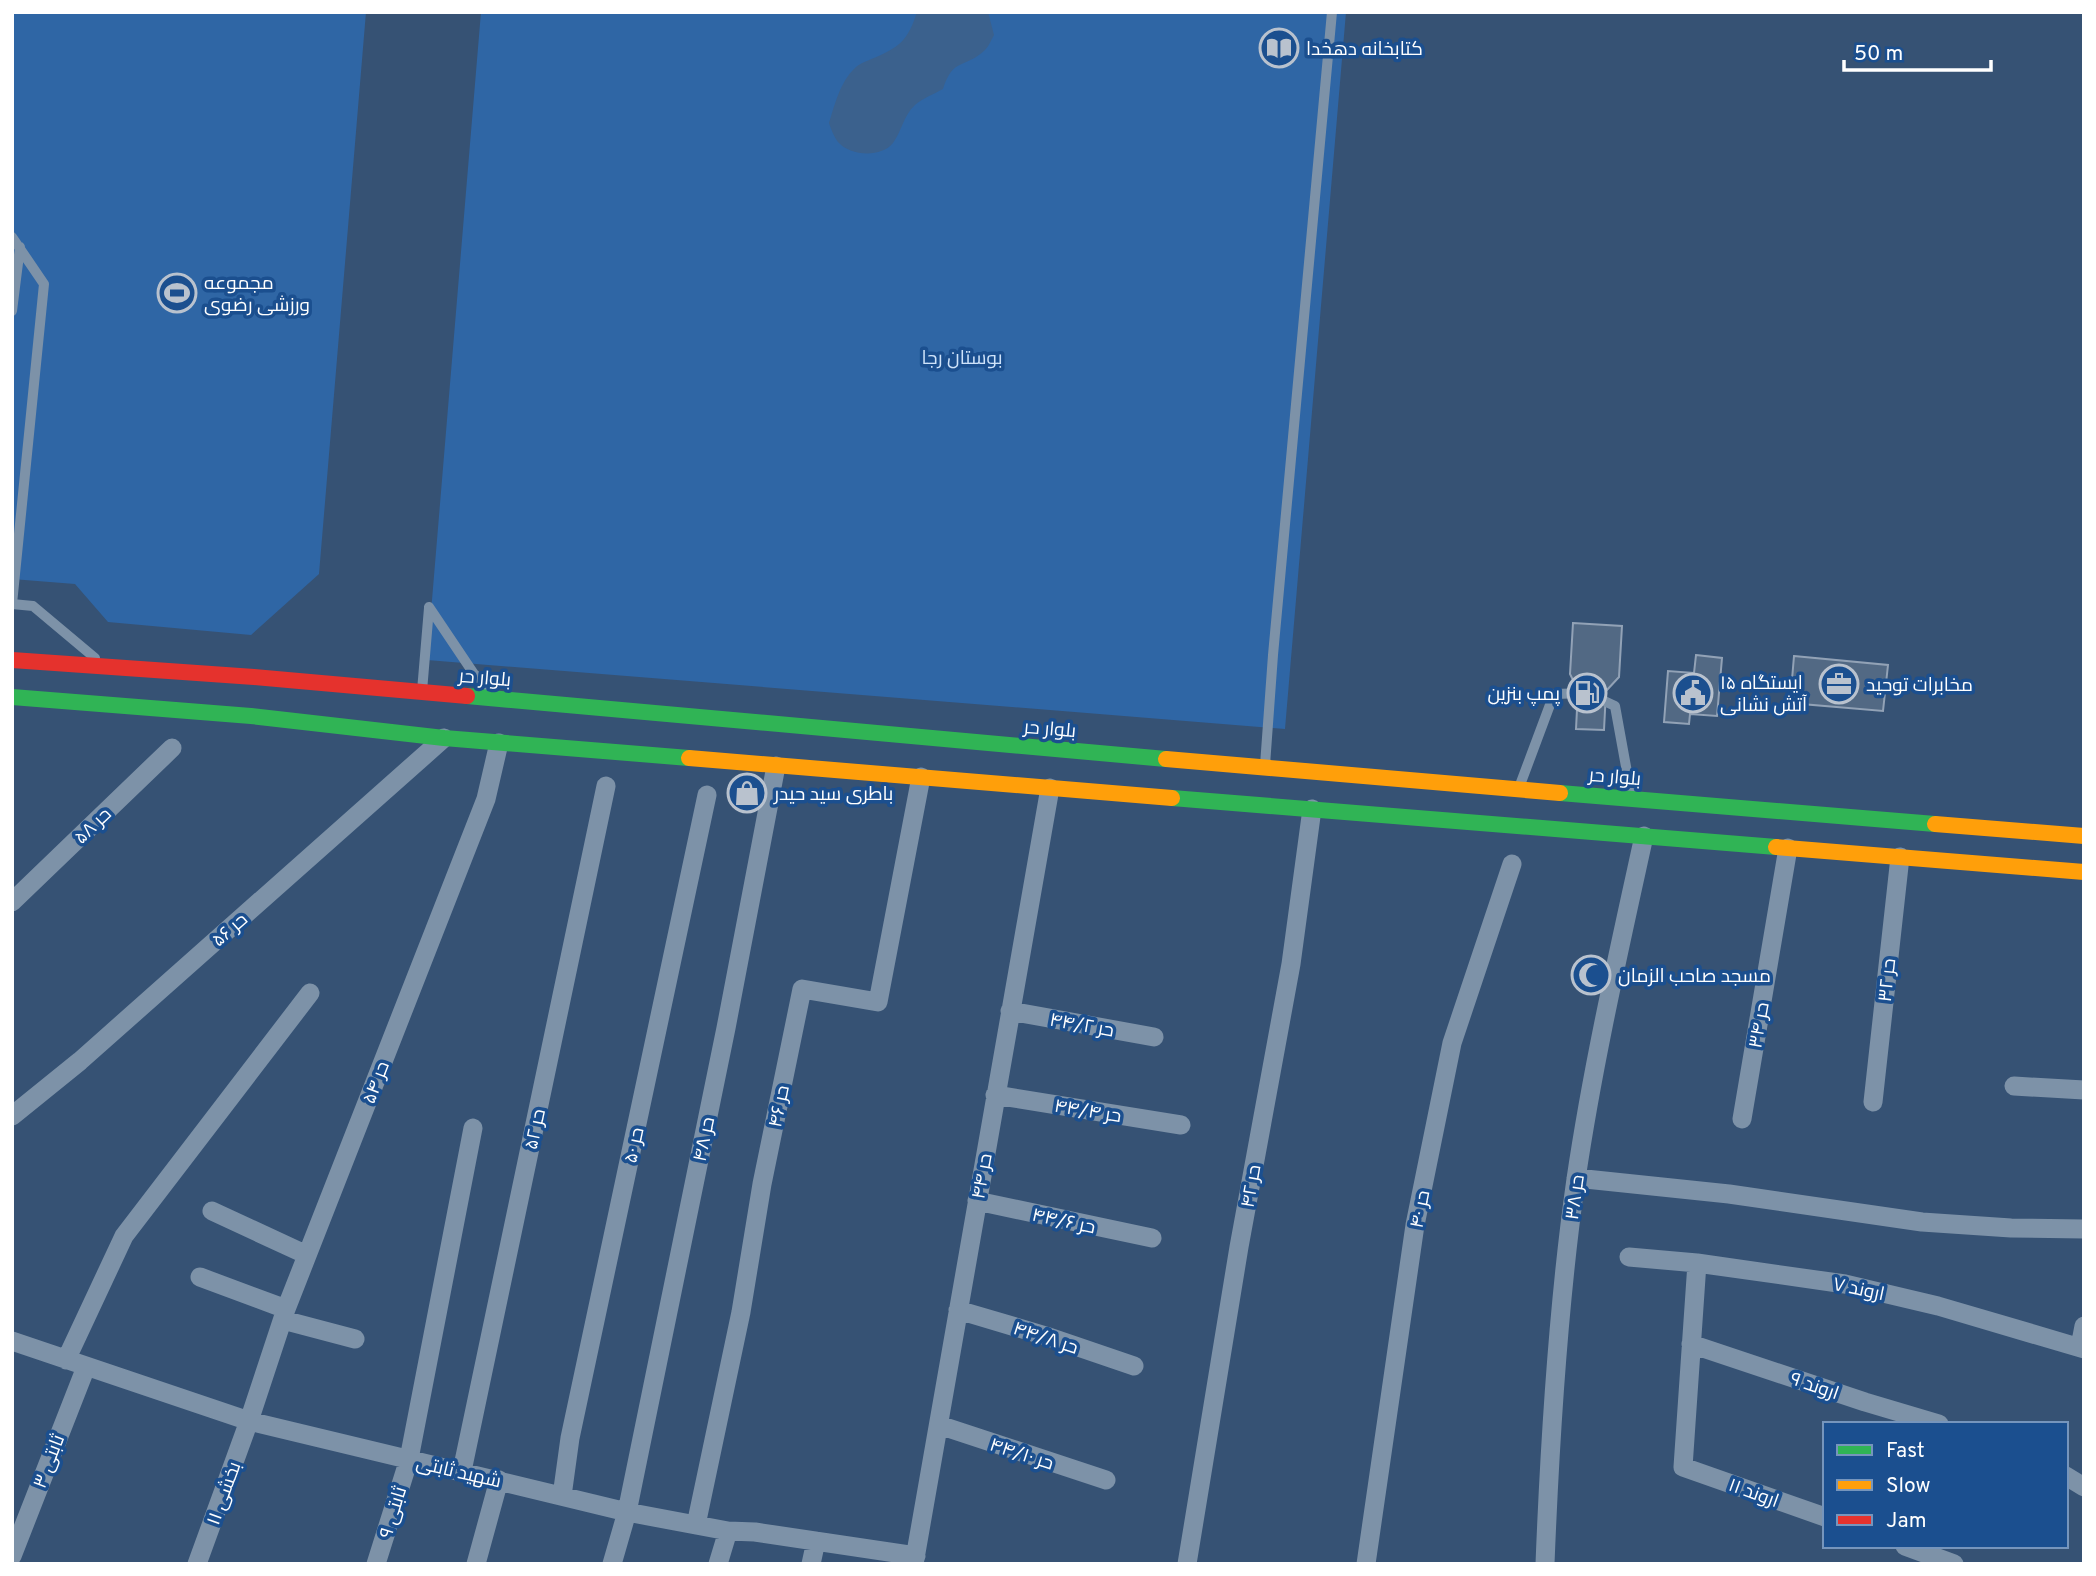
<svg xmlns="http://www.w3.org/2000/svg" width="2096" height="1576" font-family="Overpass,Cairo,sans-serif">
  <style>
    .green { fill: #2f66a5 }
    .water { fill: #3b618d }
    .building { fill: #526984; stroke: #92a2b6; stroke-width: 2 }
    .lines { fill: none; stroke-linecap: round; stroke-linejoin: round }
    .lane { stroke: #7d92a8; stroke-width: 10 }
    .street { stroke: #7d92a8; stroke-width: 19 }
    .fast { stroke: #30b455; stroke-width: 16 }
    .slow { stroke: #ff9f0a; stroke-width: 16 }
    .jam { stroke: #e5322d; stroke-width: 16 }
    .labels { text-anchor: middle; stroke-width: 7; stroke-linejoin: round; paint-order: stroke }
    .poi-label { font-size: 19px; fill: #fff; stroke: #1b4f8f; text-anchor: start }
    .park-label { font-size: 19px; fill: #cfe3fa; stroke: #1b4f8f }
    .street-label { font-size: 19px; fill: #fff; stroke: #1b4f8f }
  </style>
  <rect width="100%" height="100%" fill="#365274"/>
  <!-- green -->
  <path class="green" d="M12 12H366L319 574 251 635 108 622 75 584 12 579Z
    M481 12H1346L1285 729 427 660Z"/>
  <!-- water -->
  <path class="water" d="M917 12H988L994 35C991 40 989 46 985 50 965 69 953 57 943 89 934 94 923 98 915 105 903 116 902 131 893 143 881 158 850 156 838 142 834 137 831 129 829 123 835 104 840 82 855 68 860 63 867 61 874 58 900 47 908 40 917 12Z"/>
  <!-- building -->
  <path class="building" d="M1573 623 1622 626 1619 677 1606 691 1604 730 1576 729 1578 690 1570 674Z
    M1696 655 1722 658 1717 716 1690 714 1689 724 1664 722 1668 671 1694 673Z
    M1794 656 1888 665 1883 711 1790 703Z"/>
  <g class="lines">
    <!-- lane -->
    <path class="lane" d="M12 237 44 284 12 604
      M12 311 20 247
      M12 604 33 606 95 658
      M429 607 474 674 492 690
      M422 691 429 608
      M1265 765 1273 655 1332 12
      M1520 785 1554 694 1587 693 1615 706 1631 794"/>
    <!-- street -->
    <path class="street" d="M12 902 172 748
      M1010 1011 1154 1037
      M2014 1086 2084 1090
      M995 1095 1181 1125
      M1873 1102 1900 857
      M12 1116 80 1061 444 738
      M1742 1119 1788 848
      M1576 1178 1729 1194 1922 1222 2011 1228 2084 1229
      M977 1201 1152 1238
      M212 1211 307 1255
      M1629 1257 1697 1263 1845 1284 1938 1306 2084 1349
      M1697 1263 1683 1467 1825 1517
      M200 1277 286 1309
      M958 1310 1046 1336 1134 1366
      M283 1320 355 1339
      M12 1341 249 1421 627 1512 728 1531 755 1532 916 1556
      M1691 1344 1865 1402 1939 1424
      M2080 1347 2084 1326
      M66 1360 124 1236 310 993
      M939 1425 1106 1480
      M462 1471 606 786
      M2066 1476 2084 1487
      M562 1496 570 1438 707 795
      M696 1525 741 1312 762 1184 802 989 878 1002 921 777
      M1905 1546 1954 1564
      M12 1556 86 1367
      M197 1564 249 1421 286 1309 486 799 499 743
      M376 1564 409 1459 473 1128
      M476 1564 499 1480
      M612 1564 627 1512 726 1028 776 766
      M718 1564 728 1531
      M811 1564 816 1541
      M914 1564 1050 788
      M1187 1564 1239 1247 1291 964 1312 809
      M1366 1564 1415 1225 1452 1043 1512 864
      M1545 1564C1550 1437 1558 1305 1576 1179 1593 1064 1619 950 1644 836"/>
    <!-- fast -->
    <path class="fast" d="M467 696 1166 759
      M12 697 251 716 444 738 689 758
      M1560 793 1935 824
      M1172 798 1776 847"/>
    <!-- slow -->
    <path class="slow" d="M689 758 1172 798
      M1166 759 1560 793
      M1935 824 2084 836
      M1776 847 2084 872"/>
    <!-- jam -->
    <path class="jam" d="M12 660 254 677 467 696"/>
  </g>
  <!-- icons -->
  <defs>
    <symbol id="library-ring" viewBox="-11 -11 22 22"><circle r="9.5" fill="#1b4f8f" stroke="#b9c2ce" stroke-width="1.5"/><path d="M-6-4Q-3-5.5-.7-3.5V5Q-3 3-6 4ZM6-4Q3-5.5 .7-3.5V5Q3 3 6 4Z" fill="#b9c2ce"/></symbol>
    <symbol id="stadium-ring" viewBox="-11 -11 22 22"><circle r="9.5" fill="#1b4f8f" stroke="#b9c2ce" stroke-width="1.5"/><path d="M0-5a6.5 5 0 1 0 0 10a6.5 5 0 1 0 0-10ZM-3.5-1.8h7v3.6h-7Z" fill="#b9c2ce"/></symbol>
    <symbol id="office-ring" viewBox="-11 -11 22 22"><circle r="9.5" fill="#1b4f8f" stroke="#b9c2ce" stroke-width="1.5"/><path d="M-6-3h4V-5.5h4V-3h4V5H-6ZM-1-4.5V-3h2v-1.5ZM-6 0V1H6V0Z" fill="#b9c2ce"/></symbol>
    <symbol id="fuel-ring" viewBox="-11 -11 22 22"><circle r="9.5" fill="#1b4f8f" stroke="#b9c2ce" stroke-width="1.5"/><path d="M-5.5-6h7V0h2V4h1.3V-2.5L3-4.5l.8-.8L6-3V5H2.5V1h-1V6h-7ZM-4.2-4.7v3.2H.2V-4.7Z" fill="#b9c2ce"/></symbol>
    <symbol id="civic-ring" viewBox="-11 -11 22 22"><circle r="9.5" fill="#1b4f8f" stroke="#b9c2ce" stroke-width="1.5"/><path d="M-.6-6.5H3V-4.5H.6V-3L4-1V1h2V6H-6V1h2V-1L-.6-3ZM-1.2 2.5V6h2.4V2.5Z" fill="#b9c2ce"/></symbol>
    <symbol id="shop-ring" viewBox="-11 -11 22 22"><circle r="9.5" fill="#1b4f8f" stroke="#b9c2ce" stroke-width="1.5"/><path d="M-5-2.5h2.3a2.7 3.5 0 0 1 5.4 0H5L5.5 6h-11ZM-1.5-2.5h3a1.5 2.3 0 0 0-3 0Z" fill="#b9c2ce"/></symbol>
    <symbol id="mosque-ring" viewBox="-11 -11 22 22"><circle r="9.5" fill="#1b4f8f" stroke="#b9c2ce" stroke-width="1.5"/><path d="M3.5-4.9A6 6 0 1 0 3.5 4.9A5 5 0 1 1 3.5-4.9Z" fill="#b9c2ce"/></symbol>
  </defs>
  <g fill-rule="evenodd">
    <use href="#library-ring" x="1257" y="26" width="44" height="44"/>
    <use href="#stadium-ring" x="155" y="271" width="44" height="44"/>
    <use href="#office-ring" x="1817" y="662" width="44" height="44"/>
    <use href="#fuel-ring" x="1565" y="671" width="44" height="44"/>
    <use href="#civic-ring" x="1671" y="671" width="44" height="44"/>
    <use href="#shop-ring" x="725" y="771" width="44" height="44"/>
    <use href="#mosque-ring" x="1569" y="953" width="44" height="44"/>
  </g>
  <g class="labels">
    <!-- poi labels -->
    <g class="poi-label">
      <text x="1306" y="55">کتابخانه دهخدا</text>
      <text x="204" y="289">مجموعه<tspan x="204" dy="22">ورزشی رضوی</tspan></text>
      <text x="1720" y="689">ایستگاه ۱۵<tspan x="1720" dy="22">آتش نشانی</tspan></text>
      <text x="1866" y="691">مخابرات توحید</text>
      <text x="1560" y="700" text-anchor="end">پمپ بنزین</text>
      <text x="774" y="800">باطری سید حیدر</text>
      <text x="1618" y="982">مسجد صاحب الزمان</text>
    </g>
    <!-- park labels -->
    <g class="park-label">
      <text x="962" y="364">بوستان رجا</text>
    </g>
    <!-- street labels -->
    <g class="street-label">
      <text transform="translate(485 677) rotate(5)" y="7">بلوار حر</text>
      <text transform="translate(1050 728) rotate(5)" y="7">بلوار حر</text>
      <text transform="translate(1615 776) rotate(5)" y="7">بلوار حر</text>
      <text transform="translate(92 825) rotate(-44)" y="7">حر ۵۸</text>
      <text transform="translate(229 929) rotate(-41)" y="7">حر ۵۶</text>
      <text transform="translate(1886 980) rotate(-84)" y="7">حر ۳۲</text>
      <text transform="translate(1082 1024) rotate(10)" y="7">حر ۴۴/۲</text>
      <text transform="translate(1758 1025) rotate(-80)" y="7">حر ۳۴</text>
      <text transform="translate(375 1082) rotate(-69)" y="7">حر ۵۴</text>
      <text transform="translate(778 1106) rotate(-79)" y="7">حر ۴۶</text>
      <text transform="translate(1088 1110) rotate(9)" y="7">حر ۴۴/۴</text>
      <text transform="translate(534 1129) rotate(-78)" y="7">حر ۵۲</text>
      <text transform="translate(703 1139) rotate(-78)" y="7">حر ۴۸</text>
      <text transform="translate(633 1145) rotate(-78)" y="7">حر ۵۰</text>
      <text transform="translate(981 1176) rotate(-80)" y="7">حر ۴۴</text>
      <text transform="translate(1250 1186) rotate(-80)" y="7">حر ۴۲</text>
      <text transform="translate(1574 1197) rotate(-82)" y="7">حر ۳۸</text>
      <text transform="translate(1419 1209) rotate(-79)" y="7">حر ۴۰</text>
      <text transform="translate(1064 1220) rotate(12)" y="7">حر ۴۴/۶</text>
      <text transform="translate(1859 1288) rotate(12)" y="7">اروند ۷</text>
      <text transform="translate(1046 1337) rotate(18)" y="7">حر ۴۴/۸</text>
      <text transform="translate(1815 1385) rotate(19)" y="7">اروند ۹</text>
      <text transform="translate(1022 1453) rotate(18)" y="7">حر ۴۴/۱۰</text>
      <text transform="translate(48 1461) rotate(-69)" y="7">ثابتی ۳</text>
      <text transform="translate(459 1471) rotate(13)" y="7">شهید ثابتی</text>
      <text transform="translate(1754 1492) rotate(20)" y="7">اروند ۱۱</text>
      <text transform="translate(223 1493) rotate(-70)" y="7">بخشی ۱۱</text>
      <text transform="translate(392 1512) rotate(-73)" y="7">ثابتی ۹</text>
    </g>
  </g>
  <!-- border -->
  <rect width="2096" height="1576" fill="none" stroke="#ffffff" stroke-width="28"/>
  <!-- legend -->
  <rect x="1823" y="1422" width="245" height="126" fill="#1b4f8f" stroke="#7695bc" stroke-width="2"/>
  <rect x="1837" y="1445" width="35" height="10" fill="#30b455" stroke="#7695bc" stroke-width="2"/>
  <text x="1886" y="1457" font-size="21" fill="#ffffff">Fast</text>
  <rect x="1837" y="1480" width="35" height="10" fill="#ff9f0a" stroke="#7695bc" stroke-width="2"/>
  <text x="1886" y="1492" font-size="21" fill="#ffffff">Slow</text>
  <rect x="1837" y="1515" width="35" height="10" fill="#e5322d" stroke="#7695bc" stroke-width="2"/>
  <text x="1886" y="1527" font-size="21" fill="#ffffff">Jam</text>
  <!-- scale -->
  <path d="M1844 60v10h147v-10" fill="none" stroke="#ffffff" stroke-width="3.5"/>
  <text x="1854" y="60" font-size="21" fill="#ffffff" stroke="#1b4f8f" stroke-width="5" paint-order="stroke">50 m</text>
</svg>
